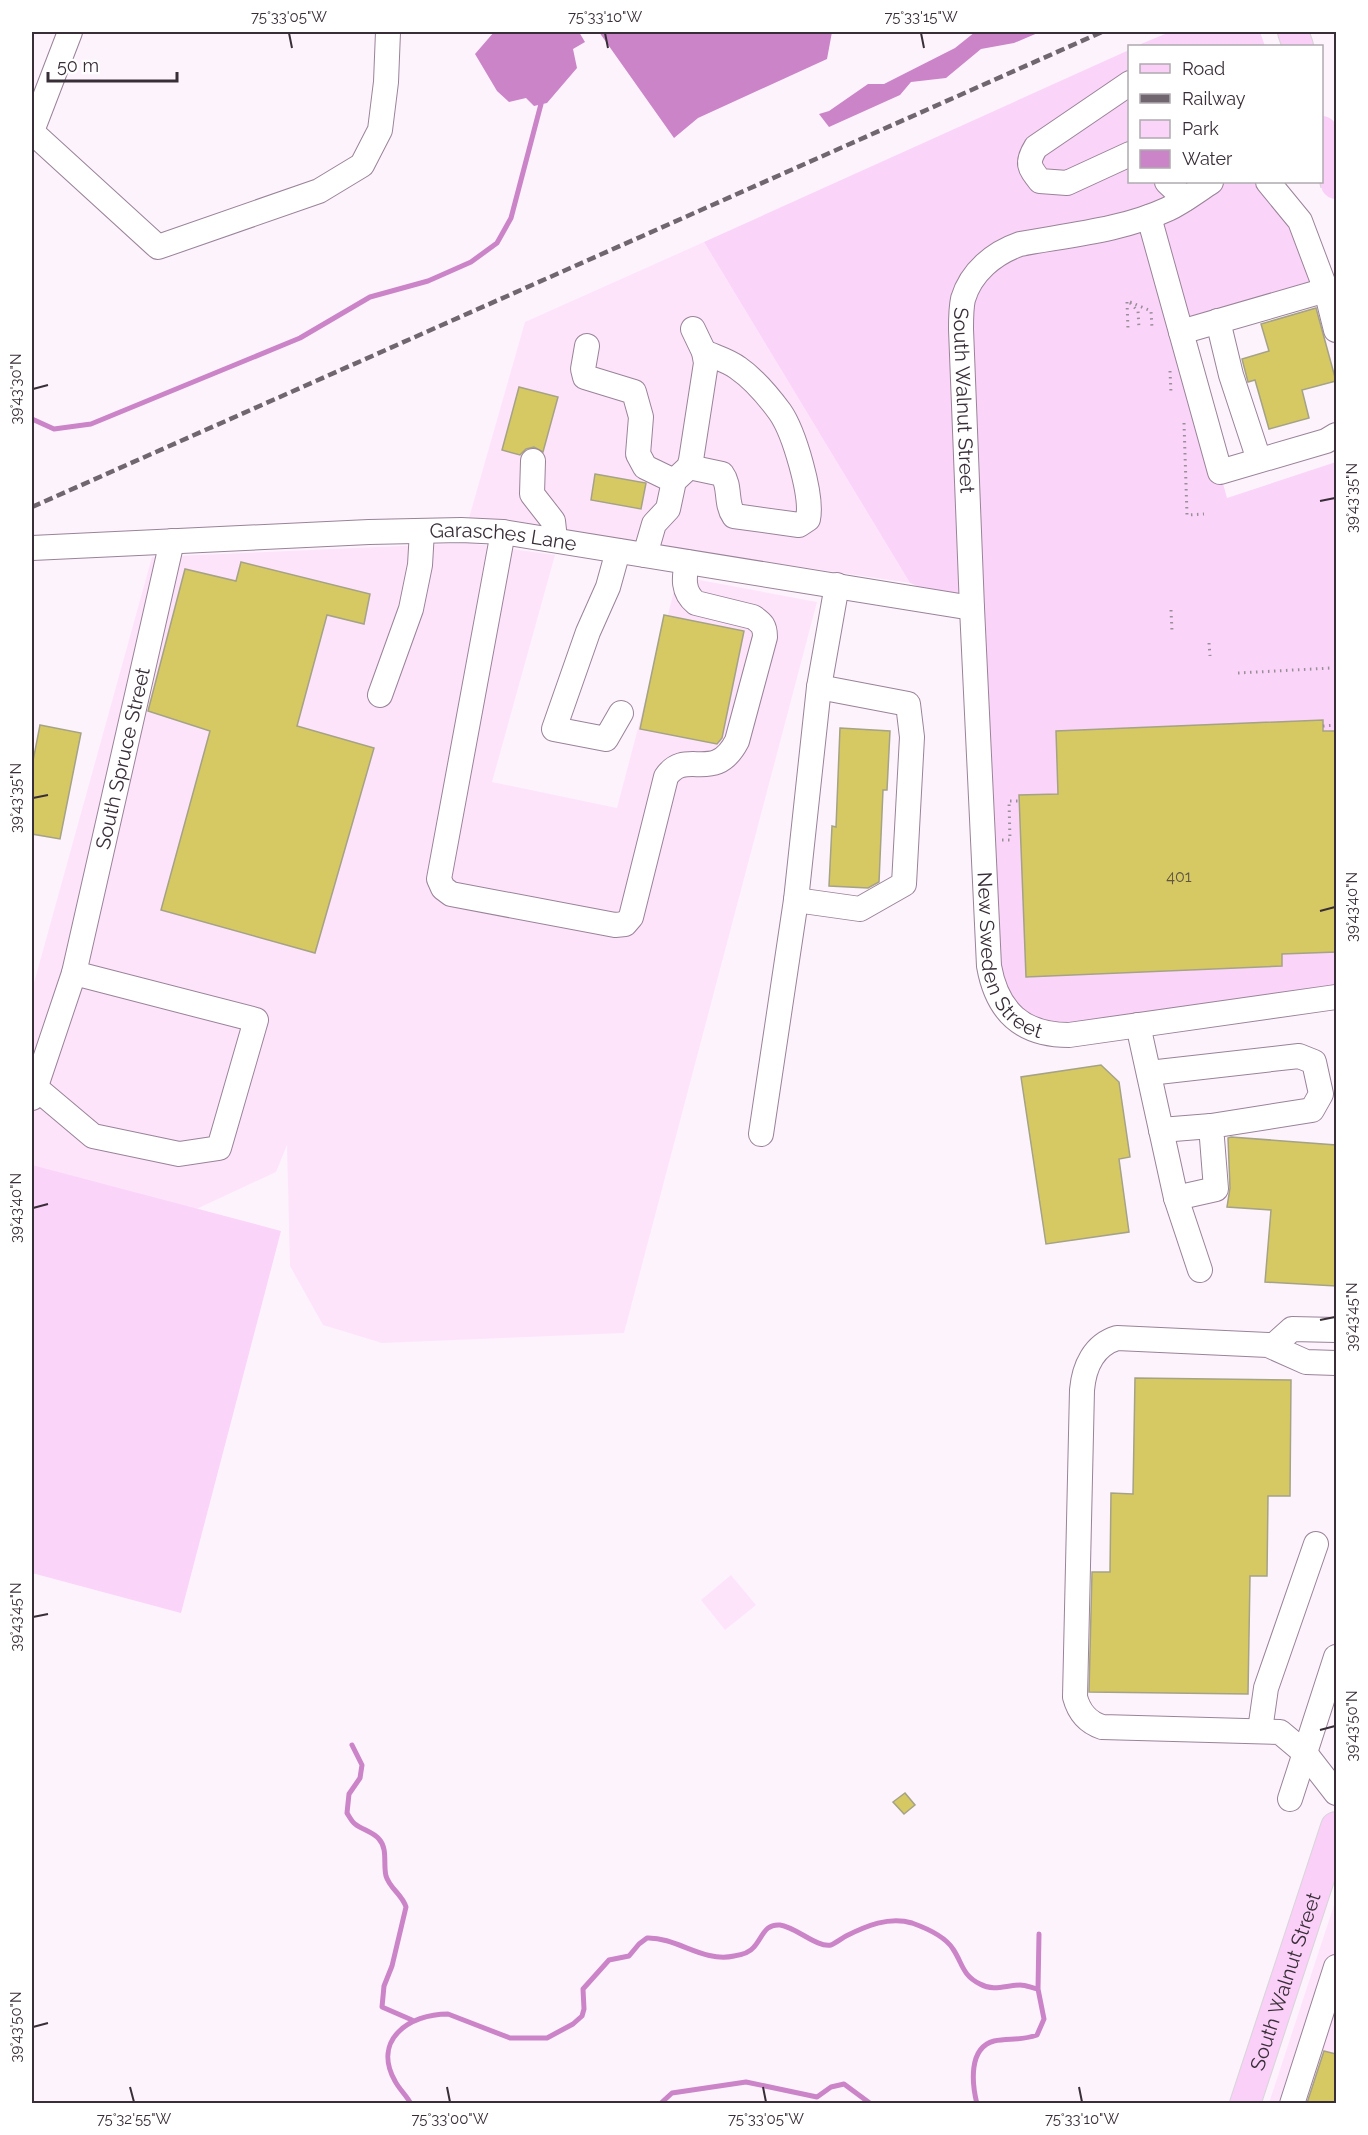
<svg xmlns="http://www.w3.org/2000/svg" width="1368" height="2135" font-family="Raleway,sans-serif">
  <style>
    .built { fill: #fde4fb }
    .green { fill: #fbd4f9 }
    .water { fill: #cb84c8 }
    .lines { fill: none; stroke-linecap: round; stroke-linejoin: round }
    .stream { stroke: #cb84c8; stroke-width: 5 }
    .building { fill: #d6c964; stroke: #a5a285; stroke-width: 1.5 }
    .minor-casing { stroke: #998398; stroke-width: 26 }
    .major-casing { stroke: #d7d5d7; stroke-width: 32 }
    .path { stroke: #998f99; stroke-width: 3; stroke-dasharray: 1.5 4.5; stroke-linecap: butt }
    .minor { stroke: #fff; stroke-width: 24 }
    .major { stroke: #facff8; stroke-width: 30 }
    .rail { stroke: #70666f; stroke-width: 4.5; stroke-dasharray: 9 4.5; stroke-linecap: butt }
    .major-bridge-casing { stroke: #d7d5d7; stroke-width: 32; stroke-linecap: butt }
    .major-bridge { stroke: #facff8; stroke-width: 30 }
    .ticks { fill: none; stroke: #382e37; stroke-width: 2 }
    .labels { text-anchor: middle; stroke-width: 4.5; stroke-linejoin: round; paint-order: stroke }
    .number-label { font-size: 16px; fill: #605542 }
    .street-label { font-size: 20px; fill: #382e37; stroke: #fff }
    .neatline { fill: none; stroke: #382e37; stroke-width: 2 }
    .ticks-label { font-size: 15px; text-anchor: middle; fill: #382e37 }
  </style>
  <rect width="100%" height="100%" fill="#fdf3fd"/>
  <!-- built -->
  <path class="built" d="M704 242 910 583 469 518 525 322Z
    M469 543 555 555 492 782 617 808 678 576 817 602 624 1333 382 1343 323 1325 290 1266 287 1145 276 1172 145 1233 32 1165V990L152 557Z
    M731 1575 756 1605 725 1630 701 1600Z
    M1336 1899V2103H1269Z"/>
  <!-- green -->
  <path class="green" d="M1170 32H1260L1265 46H1136Z
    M1129 50 1130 182H1268L1326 290 1181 332 1227 498 1336 462V997L1069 1035 1003 1007 972 609 910 583 704 242Z
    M32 1165 281 1231 181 1613 32 1573Z"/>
  <!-- water -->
  <path class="water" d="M494 32H579L585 42 573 49 577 68 547 103 534 106 526 98 509 102 497 91 475 54Z
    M599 32H832L827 59 698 118 674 138Z
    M975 32H1040L1014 43 981 49 946 78 911 82 900 95 829 127 819 114 829 111 868 84H884L955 48Z"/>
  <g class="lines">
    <!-- stream -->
    <path class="stream" d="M32 419 54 429 91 424 300 338 370 297 428 281 471 262 497 243 511 218 541 104
      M352 1745 362 1765 360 1778 349 1794 347 1813C349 1816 352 1822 355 1824 363 1830 373 1832 379 1839 388 1849 383 1864 386 1876 390 1889 402 1894 406 1907L392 1966 384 1986 382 2007 412 2020
      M411 2104C407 2096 399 2089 395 2081 372 2040 409 2014 448 2014L510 2038H547L573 2024 582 2016 584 2009 583 1989 609 1960 629 1956 639 1944 647 1938C677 1937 703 1963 734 1956 741 1955 750 1952 754 1947 763 1937 764 1924 780 1925 796 1927 817 1948 831 1945 836 1943 842 1938 846 1936 866 1926 889 1916 912 1923 926 1928 945 1936 953 1949 963 1964 962 1975 980 1984 994 1992 1006 1985 1020 1985 1026 1985 1032 1988 1038 1989
      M660 2104 672 2093 746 2082 817 2097 831 2087 844 2084 871 2104
      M977 2104C972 2084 968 2048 994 2041 1009 2038 1020 2041 1037 2035L1044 2019 1038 1989 1039 1934"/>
  </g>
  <!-- building -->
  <path class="building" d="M1316 308 1336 381 1302 390 1309 418 1269 429 1255 380 1248 382 1242 359 1269 351 1261 324Z
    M519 387 558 397 543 452 534 447 526 449 520 455 502 450Z
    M595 474 646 483 641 509 591 500Z
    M241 562 370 594 364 624 327 615 297 726 374 748 315 953 161 910 210 731 148 711 185 569 236 581Z
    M664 615 744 631 722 738 717 744 640 729Z
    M1323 720V731H1336V952L1282 954V966L1026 977 1019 795 1058 794 1056 731Z
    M40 725 81 733 60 839 32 834V766Z
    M840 728 890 731 887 790H883L879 882 868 888 829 886 832 826 836 827Z
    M1101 1065 1119 1082 1130 1157 1119 1159 1129 1232 1046 1244 1021 1077Z
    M1231 1137 1336 1145V1286L1265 1282 1271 1210 1227 1207 1230 1188 1228 1138Z
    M1135 1378 1291 1380 1290 1496H1268L1267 1576H1250L1248 1694 1089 1692 1092 1572H1110L1111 1493 1133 1494Z
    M905 1793 915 1805 904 1814 893 1802Z
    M1324 2051 1336 2054V2103H1307Z"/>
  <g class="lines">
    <defs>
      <g id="minor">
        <path d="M1130 83 1036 147C1026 163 1029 167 1040 181L1067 183 1130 154"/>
        <path d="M32 131 70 32"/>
        <path d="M32 132 158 247 319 191 362 165 380 130 386 82 388 32"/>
        <path d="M1167 182 1185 199"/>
        <path id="s1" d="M1211 182C1197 191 1183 202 1168 209 1123 230 1069 235 1020 244 994 253 971 272 963 299 961 308 961 319 961 329L972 608 989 966C997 1011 1022 1035 1069 1035L1336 997"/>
        <path d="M1268 182 1300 221 1326 290 1336 330"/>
        <path d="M1149 217 1220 472 1326 441 1336 435"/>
        <path d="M1218 321 1231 375 1259 460"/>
        <path d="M1181 332 1326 290"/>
        <path d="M587 346 583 369 585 377 634 392 641 417 638 454 645 467 674 481"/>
        <path d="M533 461 532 494 553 521 555 539"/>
        <path d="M689 467 722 474C731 486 725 503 734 516L799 525 808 519C813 496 794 432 780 412 769 397 754 379 738 368 729 361 715 357 704 352"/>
        <path d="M503 532 439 879 443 888 451 894 615 925 625 924 631 917 666 777C686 747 714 785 737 741L765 637C765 626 762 623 753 617L696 603C682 592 684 577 687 562"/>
        <path id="s2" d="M32 548 369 532 461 530 503 532 972 608"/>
        <path d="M618 551 608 587 588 632 554 729 606 739 621 713"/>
        <path d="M645 555 654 524 668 509 674 481 689 467 691 460 706 363 704 352 693 329"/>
        <path d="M380 695 411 609 420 565 422 531"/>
        <path d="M796 900 860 909 904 884 912 737 908 704 819 687"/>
        <path d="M1138 1025 1176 1198 1200 1270"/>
        <path d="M1149 1073 1299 1056 1314 1062 1321 1094 1312 1110 1211 1126 1216 1189 1176 1198"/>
        <path d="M36 1088 93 1136 179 1154 219 1148 256 1020 74 973"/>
        <path id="s3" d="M32 1098 74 973 172 541"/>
        <path d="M1161 1130 1211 1126"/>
        <path d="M761 1134 796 900 819 687 837 585"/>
        <path d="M1273 1346 1292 1329 1336 1330"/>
        <path d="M1336 1363 1306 1362 1268 1345 1117 1338C1094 1345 1084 1367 1082 1390L1075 1697C1079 1712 1087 1722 1102 1727L1280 1732 1305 1753 1336 1793"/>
        <path d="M1260 1730 1266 1688 1316 1544"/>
        <path d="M1290 1799 1336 1657"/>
        <path d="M1292 2104 1336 1967"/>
      </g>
      <g id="major">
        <path d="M1293 32 1298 46"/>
        <path id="s4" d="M1245 2104 1336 1827"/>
      </g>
    </defs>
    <!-- minor casing -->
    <use href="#minor" class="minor-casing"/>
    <!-- major casing -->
    <use href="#major" class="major-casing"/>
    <!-- path -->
    <path class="path" d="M1127 302 1128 329
      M1130 302 1151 311 1152 328
      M1130 303 1138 311 1139 328
      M1170 371 1171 393
      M1184 423 1187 515 1204 514
      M1171 610 1172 631
      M1209 643 1210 656
      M1238 673 1331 668
      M1323 726 1336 725
      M1002 840H1010L1009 801H1019"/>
    <!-- minor -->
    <use href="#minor" class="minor"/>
    <!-- major -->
    <use href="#major" class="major"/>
    <!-- rail -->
    <path class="rail" d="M32 507 1102 32"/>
    <defs>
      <path id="major-bridge" d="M1322 131 1336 184"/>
    </defs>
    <!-- major-bridge casing -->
    <use href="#major-bridge" class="major-bridge-casing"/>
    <!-- major-bridge -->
    <use href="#major-bridge" class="major-bridge"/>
  </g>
  <!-- ticks -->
  <path class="ticks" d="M289 33 292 48M605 33 608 48M921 33 924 48M33 389 48 385M1320 501 1335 498M33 798 48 795M1320 911 1335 907M33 1208 48 1204M1320 1320 1335 1317M33 1617 48 1614M1320 1730 1335 1726M33 2027 48 2023M130 2087 134 2102M447 2087 450 2102M763 2087 766 2102M1079 2087 1082 2102"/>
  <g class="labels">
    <!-- number labels -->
    <g class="number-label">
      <text x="1179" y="882">401</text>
    </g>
    <!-- street labels -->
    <g class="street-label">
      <text dy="7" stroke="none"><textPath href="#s1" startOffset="387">South Walnut Street</textPath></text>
      <text dy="7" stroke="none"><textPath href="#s2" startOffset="472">Garasches Lane</textPath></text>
      <text dy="7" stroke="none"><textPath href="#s3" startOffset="352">South Spruce Street</textPath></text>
      <text dy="7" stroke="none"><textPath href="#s1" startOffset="951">New Sweden Street</textPath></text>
      <text dy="7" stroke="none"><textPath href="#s4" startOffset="129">South Walnut Street</textPath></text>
    </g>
  </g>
  <!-- border -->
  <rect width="1368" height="2135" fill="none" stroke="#ffffff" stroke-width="66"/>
  <!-- legend -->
  <rect x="1128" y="45" width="195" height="138" fill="#ffffff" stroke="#afabaf" stroke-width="1.5"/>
  <rect x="1140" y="64" width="30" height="9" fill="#facff8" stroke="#afabaf" stroke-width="1.5"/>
  <text x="1182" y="75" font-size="18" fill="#382e37">Road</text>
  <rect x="1140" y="94" width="30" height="9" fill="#70666f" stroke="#afabaf" stroke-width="1.5"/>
  <text x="1182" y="105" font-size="18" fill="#382e37">Railway</text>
  <rect x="1140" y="120" width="30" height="18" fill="#fbd4f9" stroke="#afabaf" stroke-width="1.5"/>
  <text x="1182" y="135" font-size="18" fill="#382e37">Park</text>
  <rect x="1140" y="150" width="30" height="18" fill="#cb84c8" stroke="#afabaf" stroke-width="1.5"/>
  <text x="1182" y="165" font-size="18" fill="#382e37">Water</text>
  <!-- scale -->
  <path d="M48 72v9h129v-9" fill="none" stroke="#382e37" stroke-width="3"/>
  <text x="57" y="72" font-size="18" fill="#382e37" stroke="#ffffff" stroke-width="4.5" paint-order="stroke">50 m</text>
  <rect x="33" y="33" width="1302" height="2069" class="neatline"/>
  <g class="ticks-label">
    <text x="289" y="22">75°33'05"W</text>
    <text x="605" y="22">75°33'10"W</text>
    <text x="921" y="22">75°33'15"W</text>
    <text transform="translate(16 389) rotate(-90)" y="5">39°43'30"N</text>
    <text transform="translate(1352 498) rotate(-90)" y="5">39°43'35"N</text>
    <text transform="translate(16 798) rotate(-90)" y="5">39°43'35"N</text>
    <text transform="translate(1352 907) rotate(-90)" y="5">39°43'40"N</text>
    <text transform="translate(16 1208) rotate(-90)" y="5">39°43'40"N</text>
    <text transform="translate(1352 1317) rotate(-90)" y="5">39°43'45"N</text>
    <text transform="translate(16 1617) rotate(-90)" y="5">39°43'45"N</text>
    <text transform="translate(1352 1726) rotate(-90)" y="5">39°43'50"N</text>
    <text transform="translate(16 2027) rotate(-90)" y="5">39°43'50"N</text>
    <text x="134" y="2124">75°32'55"W</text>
    <text x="450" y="2124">75°33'00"W</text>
    <text x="766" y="2124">75°33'05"W</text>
    <text x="1082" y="2124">75°33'10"W</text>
  </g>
</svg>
